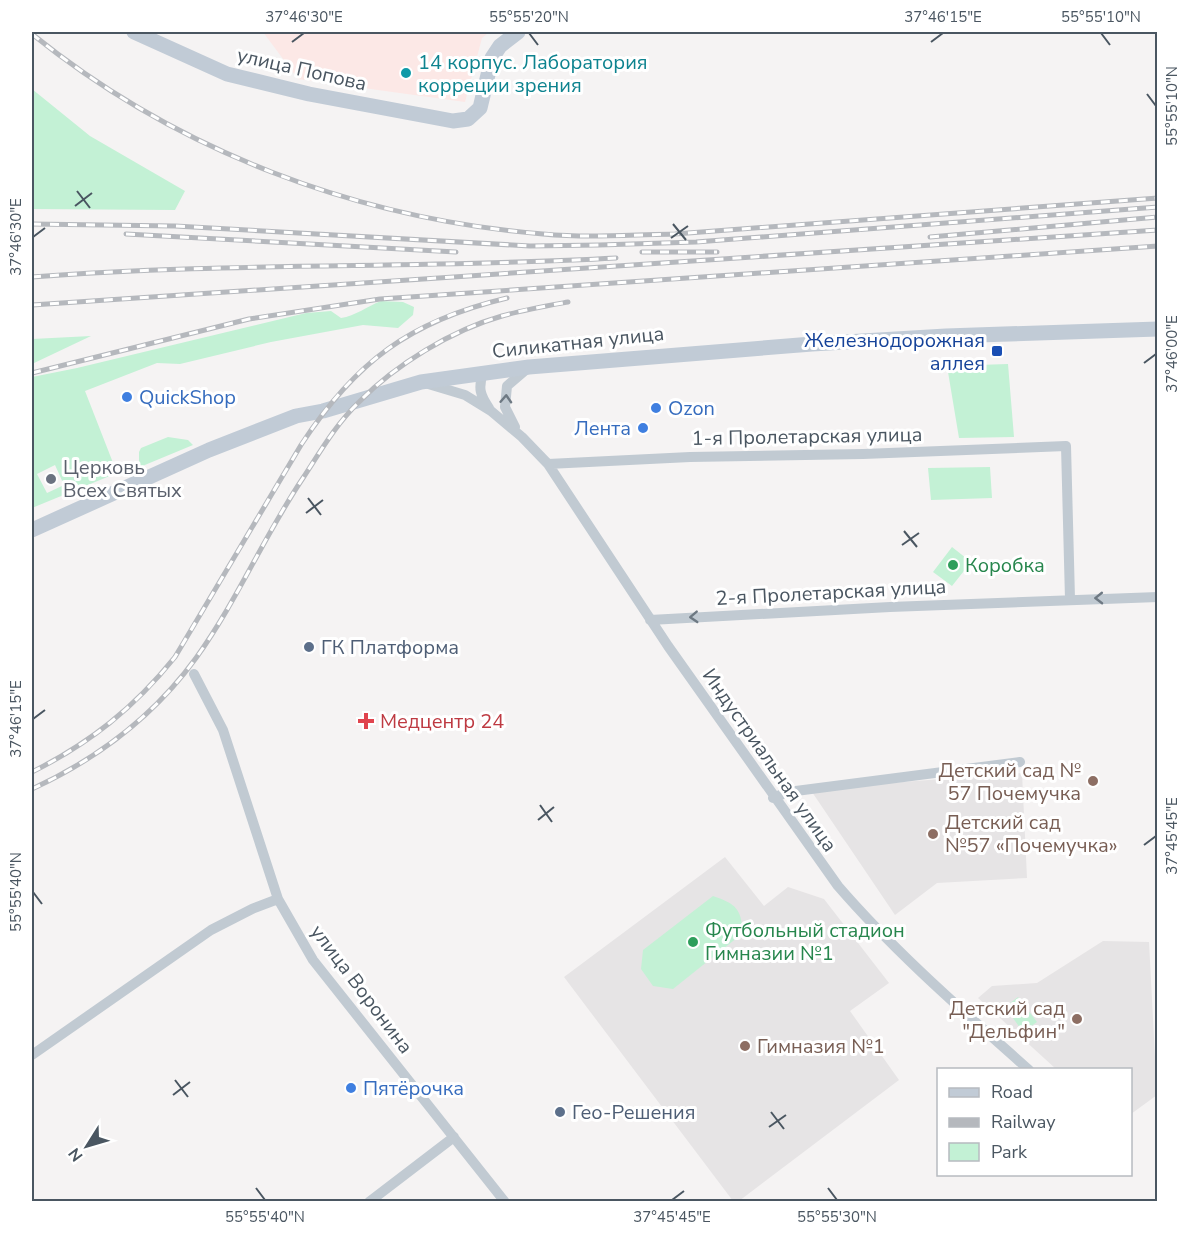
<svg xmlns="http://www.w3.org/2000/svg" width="1189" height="1233" font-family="'Nunito Sans',sans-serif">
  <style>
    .education { fill: #e6e4e5 }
    .medical { fill: #fce8e6 }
    .green { fill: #c3f1d5; fill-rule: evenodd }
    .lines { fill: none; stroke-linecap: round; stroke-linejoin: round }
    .street { stroke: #c1cad2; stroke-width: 10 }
    .secondary { stroke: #c1cbd6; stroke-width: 15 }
    .rail-casing { stroke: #b5b8bd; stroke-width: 5 }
    .rail { stroke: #fff; stroke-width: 3; stroke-dasharray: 9; stroke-linecap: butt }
    .oneway { stroke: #6e7983 }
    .ticks { fill: none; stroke: #4a5661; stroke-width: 2 }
    .culture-dot { fill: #0f9aa8; stroke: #fff; stroke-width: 2 }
    .transit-dot { fill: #1a4fb4; stroke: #fff; stroke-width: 2 }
    .shop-dot { fill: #3f7fe0; stroke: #fff; stroke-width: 2 }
    .worship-dot { fill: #6b7280; stroke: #fff; stroke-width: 2 }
    .leisure-dot { fill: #2e9e5b; stroke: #fff; stroke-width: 2 }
    .service-dot { fill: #5c6f8a; stroke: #fff; stroke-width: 2 }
    .health-dot { fill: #e0444e; stroke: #fff; stroke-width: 2 }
    .education-dot { fill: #8d6e63; stroke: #fff; stroke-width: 2 }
    .labels { text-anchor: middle; stroke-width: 6; stroke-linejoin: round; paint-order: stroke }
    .culture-label { font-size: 20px; fill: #0d838f; stroke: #fff; text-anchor: start }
    .street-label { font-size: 20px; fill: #4a5661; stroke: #fff }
    .transit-label { font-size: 20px; fill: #164399; stroke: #fff; text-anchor: end }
    .shop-label { font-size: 20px; fill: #366cbe; stroke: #fff; text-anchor: start }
    .worship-label { font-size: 20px; fill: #5b616d; stroke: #fff; text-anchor: start }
    .leisure-label { font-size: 20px; fill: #27864d; stroke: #fff; text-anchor: start }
    .service-label { font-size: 20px; fill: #4e5e75; stroke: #fff; text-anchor: start }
    .health-label { font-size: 20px; fill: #be3a42; stroke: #fff; text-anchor: start }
    .education-label { font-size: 20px; fill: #785e54; stroke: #fff; text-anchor: end }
    .neatline { fill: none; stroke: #4a5661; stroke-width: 2 }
    .ticks-label { font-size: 15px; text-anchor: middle; fill: #4a5661 }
  </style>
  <rect width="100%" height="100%" fill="#f5f3f3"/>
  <!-- education -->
  <path class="education" d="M1022 773 1027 878 937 883 895 915 810 789Z
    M725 857 764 906 788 887 824 899 889 983 850 1011 899 1080 739 1201H733L564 977Z
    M1103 941 1149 942 1157 1095 1131 1114 1130 1070 1056 1069 978 998 992 986 1037 983Z"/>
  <!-- medical -->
  <path class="medical" d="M263 32H489L482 38 465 102 298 79Z"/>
  <!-- green -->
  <path class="green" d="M32 89 90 136 185 191 175 210 32 209Z
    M381 301 403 302 414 307 413 315 398 328 363 325 271 342 180 364 157 363 85 391 117 473 32 508V377L77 368 306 313 331 311 341 318C355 316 368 306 381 301ZM55 465 64 485 47 493 37 474Z
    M91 336 32 364V339Z
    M1008 364 1014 437 959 438 947 366Z
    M168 437 188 440 193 445 140 467 139 465V452L141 448Z
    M990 467 992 498 931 500 928 468Z
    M952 547 971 562 952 586 933 572Z
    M713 896C736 904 741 908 743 933L673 989 653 986 641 969 643 950Z
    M1018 997 1037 1022 1023 1032 1005 1007Z"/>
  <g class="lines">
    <!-- street -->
    <path class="street" d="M483 373C478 388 480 395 489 408
      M425 383 465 395 491 411 522 437 548 464 668 646 838 886C896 953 963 1011 1029 1070
      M515 427 505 407 507 386 528 368
      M548 464 690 457 863 454 1066 446 1070 599
      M650 620 890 607 1158 597
      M194 674 223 730 278 899 313 960 505 1202
      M773 798 788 792 1020 762
      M32 1055 211 930 252 909 278 899
      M369 1202 454 1137"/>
    <!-- secondary -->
    <path class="secondary" d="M134 32 227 74 309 94 453 121 468 119 480 108 492 58 500 46 518 32
      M32 530 209 450 296 416 323 411 421 382 529 367 812 344 946 336 1158 329"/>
    <defs>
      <path id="rail" d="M32 34C177 151 357 219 543 234 587 238 631 235 675 234L1158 198
        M32 224 175 226 530 246 599 245 696 242 1158 207
        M126 234 456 252
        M930 237 1158 217
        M642 252H717
        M32 277C226 262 421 269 616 258
        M32 305 1158 230
        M32 373 249 319 380 299 1158 246
        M32 772C90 743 134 708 175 657L301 445C355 362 410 321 507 298
        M32 789C97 759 154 716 196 658 237 601 264 536 303 478 320 452 336 424 359 402 395 365 452 330 502 316 523 310 546 306 568 302"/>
    </defs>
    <!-- rail casing -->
    <use href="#rail" class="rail-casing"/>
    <!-- rail -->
    <use href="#rail" class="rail"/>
  </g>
  <!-- one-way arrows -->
  <defs><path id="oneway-chevron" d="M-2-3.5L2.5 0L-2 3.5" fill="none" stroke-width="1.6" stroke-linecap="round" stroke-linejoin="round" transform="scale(1.5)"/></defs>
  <g class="oneway">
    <use href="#oneway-chevron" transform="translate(506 399) rotate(-87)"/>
    <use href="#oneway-chevron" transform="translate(1099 598) rotate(179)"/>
    <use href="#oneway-chevron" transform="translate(694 617) rotate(177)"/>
  </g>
  <!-- ticks -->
  <path class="ticks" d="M529 33 538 45M1101 33 1110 45M292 42 304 33M931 42 943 33M1147 94 1156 106M77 191 90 208M75 206 92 193M673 224 686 240M33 237 45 228M671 238 688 226M1144 363 1156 354M308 498 321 515M306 513 323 500M904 531 917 547M902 545 919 533M33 719 45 710M540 805 552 822M538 820 554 807M1144 845 1156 836M33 892 42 904M175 1080 188 1097M173 1095 190 1082M771 1112 784 1129M769 1127 786 1115M256 1188 265 1200M828 1188 837 1200M672 1200 684 1191"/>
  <!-- markers -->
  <circle class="culture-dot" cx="406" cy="73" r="6"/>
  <rect class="transit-dot" x="991" y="345" width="12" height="12" rx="3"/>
  <g class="shop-dot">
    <circle cx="127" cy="397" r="6"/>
    <circle cx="656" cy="408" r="6"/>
    <circle cx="643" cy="428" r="6"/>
    <circle cx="351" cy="1088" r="6"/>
  </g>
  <circle class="worship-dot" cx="51" cy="479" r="6"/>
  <g class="leisure-dot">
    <circle cx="953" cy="565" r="6"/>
    <circle cx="693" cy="942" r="6"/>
  </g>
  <g class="service-dot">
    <circle cx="309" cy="647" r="6"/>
    <circle cx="560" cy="1112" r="6"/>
  </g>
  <path class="health-dot" d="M363 712h6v6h6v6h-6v6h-6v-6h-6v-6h6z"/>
  <g class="education-dot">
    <circle cx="1093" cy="781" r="6"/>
    <circle cx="933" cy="834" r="6"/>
    <circle cx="1077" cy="1019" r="6"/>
    <circle cx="745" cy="1046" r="6"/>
  </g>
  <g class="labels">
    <!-- culture labels -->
    <g class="culture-label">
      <text x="418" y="69">14 корпус. Лаборатория<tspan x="418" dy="23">корреции зрения</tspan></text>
    </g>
    <!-- street labels -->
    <g class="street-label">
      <text transform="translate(302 69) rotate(13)" y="7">улица Попова</text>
      <text transform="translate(578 342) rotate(-6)" y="7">Силикатная улица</text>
      <text transform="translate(807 436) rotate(-1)" y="7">1-я Пролетарская улица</text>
      <text transform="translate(831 592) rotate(-3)" y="7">2-я Пролетарская улица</text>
      <text transform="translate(770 760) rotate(55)" y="7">Индустриальная улица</text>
      <text transform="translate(362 989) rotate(53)" y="7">улица Воронина</text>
    </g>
    <!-- transit labels -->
    <g class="transit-label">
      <text x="985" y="347">Железнодорожная<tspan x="985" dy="23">аллея</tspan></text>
    </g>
    <!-- shop labels -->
    <g class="shop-label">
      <text x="139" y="404">QuickShop</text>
      <text x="668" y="415">Ozon</text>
      <text x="631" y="435" text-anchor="end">Лента</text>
      <text x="363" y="1095">Пятёрочка</text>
    </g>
    <!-- worship labels -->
    <g class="worship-label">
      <text x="63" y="474">Церковь<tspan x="63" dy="23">Всех Святых</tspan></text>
    </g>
    <!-- leisure labels -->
    <g class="leisure-label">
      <text x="965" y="572">Коробка</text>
      <text x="705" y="937">Футбольный стадион<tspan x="705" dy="23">Гимназии №1</tspan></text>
    </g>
    <!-- service labels -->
    <g class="service-label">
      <text x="321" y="654">ГК Платформа</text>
      <text x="572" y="1119">Гео-Решения</text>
    </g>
    <!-- health labels -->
    <g class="health-label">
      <text x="380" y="728">Медцентр 24</text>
    </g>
    <!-- education labels -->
    <g class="education-label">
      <text x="1081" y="777">Детский сад №<tspan x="1081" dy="23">57 Почемучка</tspan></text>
      <text x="945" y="829" text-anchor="start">Детский сад<tspan x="945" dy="23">№57 «Почемучка»</tspan></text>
      <text x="1065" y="1015">Детский сад<tspan x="1065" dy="23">"Дельфин"</tspan></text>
      <text x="757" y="1053" text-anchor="start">Гимназия №1</text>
    </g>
  </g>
  <!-- border -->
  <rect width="1189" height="1233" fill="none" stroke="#ffffff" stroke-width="66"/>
  <!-- legend -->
  <rect x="937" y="1068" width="195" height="108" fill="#ffffff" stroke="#b7bbc0" stroke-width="1.5"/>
  <rect x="949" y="1088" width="30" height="9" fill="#c1cbd6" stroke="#b7bbc0" stroke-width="1.5"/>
  <text x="991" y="1098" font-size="18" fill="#4a5661">Road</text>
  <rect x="949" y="1118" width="30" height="9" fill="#b5b8bd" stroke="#b7bbc0" stroke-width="1.5"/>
  <text x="991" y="1128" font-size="18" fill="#4a5661">Railway</text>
  <rect x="949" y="1143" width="30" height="18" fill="#c3f1d5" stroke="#b7bbc0" stroke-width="1.5"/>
  <text x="991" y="1158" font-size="18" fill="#4a5661">Park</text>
  <!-- north arrow -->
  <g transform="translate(87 1146) rotate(233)" stroke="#ffffff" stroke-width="4.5" paint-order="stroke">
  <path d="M0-4.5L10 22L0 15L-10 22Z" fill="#4a5661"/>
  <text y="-9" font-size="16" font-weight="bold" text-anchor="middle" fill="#4a5661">N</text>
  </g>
  <rect x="33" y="33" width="1123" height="1167" class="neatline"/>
  <g class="ticks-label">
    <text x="304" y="22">37°46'30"E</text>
    <text x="529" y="22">55°55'20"N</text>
    <text x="943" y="22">37°46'15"E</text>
    <text x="1101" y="22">55°55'10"N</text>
    <text transform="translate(1172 106) rotate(-90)" y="5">55°55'10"N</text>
    <text transform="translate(16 237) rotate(-90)" y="5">37°46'30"E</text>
    <text transform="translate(1172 354) rotate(-90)" y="5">37°46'00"E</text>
    <text transform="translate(16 719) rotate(-90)" y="5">37°46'15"E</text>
    <text transform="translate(1172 836) rotate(-90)" y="5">37°45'45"E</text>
    <text transform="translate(16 892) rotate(-90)" y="5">55°55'40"N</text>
    <text x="265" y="1222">55°55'40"N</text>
    <text x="672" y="1222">37°45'45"E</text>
    <text x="837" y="1222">55°55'30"N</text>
  </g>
</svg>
